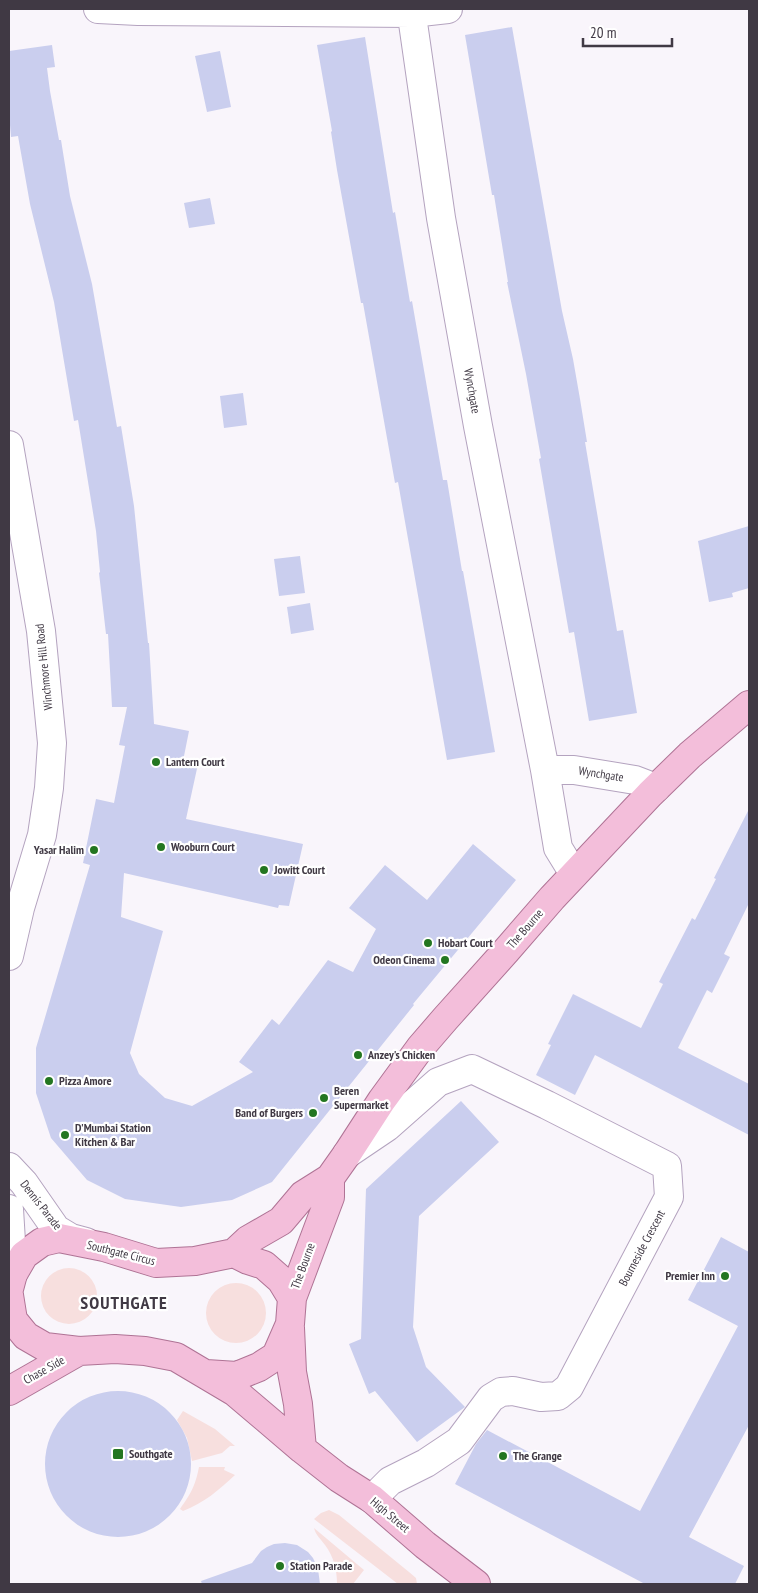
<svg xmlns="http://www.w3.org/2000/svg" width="758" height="1593" font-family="'PT Sans Narrow',sans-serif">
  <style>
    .green { fill: #f7dfde }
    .building { fill: #caceee }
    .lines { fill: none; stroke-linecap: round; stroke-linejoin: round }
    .minor-casing { stroke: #b4a3bf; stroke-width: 30 }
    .tertiary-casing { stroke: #b4a3bf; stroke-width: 30 }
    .primary-casing { stroke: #af7395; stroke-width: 30 }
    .minor { stroke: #fff; stroke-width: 28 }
    .tertiary { stroke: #fff; stroke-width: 28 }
    .primary { stroke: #f3beda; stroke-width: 28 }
    .poi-dot { fill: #237621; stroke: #fff; stroke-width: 2 }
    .labels { text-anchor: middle; stroke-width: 4.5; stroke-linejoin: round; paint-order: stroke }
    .street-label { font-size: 12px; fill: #403944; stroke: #fff }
    .poi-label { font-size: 12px; font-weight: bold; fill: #403944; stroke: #fff; text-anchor: start }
    .district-label { font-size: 18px; font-weight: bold; letter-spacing: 1px; fill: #403944; stroke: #fff }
  </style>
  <rect width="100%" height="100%" fill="#f9f5fb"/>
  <!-- green -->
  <path class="green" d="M41 1296a28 28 0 1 1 56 0a28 28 0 1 1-56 0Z
    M206 1313a30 30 0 1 1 60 0a30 30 0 1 1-60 0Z
    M183 1411 215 1429 235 1446H230L222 1453 192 1461 187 1438 177 1420Z
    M199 1467H225L224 1470 235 1475C219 1490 204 1503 183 1511L180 1509C191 1493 195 1487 199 1467Z
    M329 1510 339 1515 409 1572 416 1578 417 1584H398L314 1519 321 1513Z
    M314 1528 364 1570 353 1584H337C337 1570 334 1557 325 1545 321 1539 316 1536 314 1528Z"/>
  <!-- building -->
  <path class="building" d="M512 27 562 311 573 359 580 399 587 442H585L617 631 623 630 637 713 589 721 574 632 569 633 553 541 539 459 541 458 526 374 507 282H508L494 195H492L465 35Z
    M365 37 393 213 395 212 410 302 412 301 443 480H447L462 571H463L495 752 447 760 398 482 395 483 363 303H361L337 170 331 132 332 131 317 45Z
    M52 45 55 67 47 68 50 91 59 140H61L70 196 92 284 117 427 121 426 134 506 148 643H149L154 724 189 731 183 761 198 764 186 819 303 844 289 906 279 905 278 908 124 873 121 917 163 931 130 1053 139 1074 165 1098 192 1106 253 1072 239 1062 272 1019 279 1025 328 960 353 972 376 929 349 908 385 865 427 900 473 844 516 880 413 1004 414 1005 272 1182 232 1200 181 1207 125 1199 87 1180 51 1138 36 1093V1048L90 865 83 863 96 799 114 803 125 746 119 745 127 707H112L108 634H106L99 573 100 572 96 531 78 420 74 421 54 302 30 204 18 136 11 137 9 113V51Z
    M220 51 231 107 207 112 195 56Z
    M210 198 215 224 189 228 184 203Z
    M243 393 247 425 224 428 220 396Z
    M749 526V588L732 593 733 597 709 602 698 541Z
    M300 556 305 593 279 596 274 559Z
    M310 603 314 630 291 634 287 607Z
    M749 809V903L724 954 730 957 712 993 707 990 678 1048 749 1084V1135L595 1055 575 1095 536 1075 551 1045 548 1044 573 994 641 1028 663 984 659 982 692 918 695 920 716 879 714 878Z
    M461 1101 499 1142 419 1216 413 1327 426 1367 465 1407 417 1442 375 1391 369 1394 349 1344 361 1339 366 1189Z
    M721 1237 749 1252V1425L689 1537 744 1566 735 1584H645L455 1484 476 1444 487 1430 640 1511 738 1326 688 1300Z
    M45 1464a73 73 0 1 1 146 0a73 73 0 1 1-146 0Z
    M285 1543 297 1545 308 1552 313 1558 318 1569 320 1584H202L201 1581 252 1563 261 1551 267 1547 274 1544Z"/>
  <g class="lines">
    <defs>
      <path id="minor" d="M98 9 138 11 412 13 448 9
        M411 9 441 218 478 426 545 770 558 848 574 874
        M545 770H574L635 780 656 788
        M347 1154 387 1127 438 1082 472 1069 547 1105 667 1166 669 1197 569 1387 558 1396 541 1397 513 1391 501 1392 491 1398 459 1441 426 1463 390 1481 372 1499"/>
      <path id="tertiary" d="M9 445 41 631 52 743 49 788 42 835 20 908 9 956
        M9 1167 24 1183 56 1229 71 1238 86 1242
        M9 1209 13 1274"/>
      <path id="primary" d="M234 1253 248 1240 281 1221 303 1195 330 1178 347 1154 382 1100 420 1048 445 1019 506 951 552 898 650 794 690 755 749 705
        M9 1289 13 1274 24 1255 42 1242 59 1238 104 1247 156 1263 195 1261 234 1253 248 1260 264 1265 281 1280 292 1298 290 1324 276 1356 259 1367 237 1376 206 1374
        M9 1295 13 1320 26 1336 45 1347 79 1351 115 1349 145 1351 176 1357 235 1392 302 1449 339 1478 372 1499 425 1545 476 1584
        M292 1298 330 1197V1178
        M290 1328 292 1372 298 1404 302 1449
        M9 1391 79 1351"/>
    </defs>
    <!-- minor casing -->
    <use href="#minor" class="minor-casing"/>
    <!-- tertiary casing -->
    <use href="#tertiary" class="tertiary-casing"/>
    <!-- primary casing -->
    <use href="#primary" class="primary-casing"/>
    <!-- minor -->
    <use href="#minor" class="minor"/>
    <!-- tertiary -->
    <use href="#tertiary" class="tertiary"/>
    <!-- primary -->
    <use href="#primary" class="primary"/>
  </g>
  <!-- markers -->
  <g class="poi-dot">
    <circle cx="156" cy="762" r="5"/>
    <circle cx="161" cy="847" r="5"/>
    <circle cx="94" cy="850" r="5"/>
    <circle cx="264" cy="870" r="5"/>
    <circle cx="428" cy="943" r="5"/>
    <circle cx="445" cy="960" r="5"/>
    <circle cx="358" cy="1055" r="5"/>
    <circle cx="49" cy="1081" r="5"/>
    <circle cx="324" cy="1098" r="5"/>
    <circle cx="313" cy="1113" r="5"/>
    <circle cx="65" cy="1135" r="5"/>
    <circle cx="725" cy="1276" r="5"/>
    <rect x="112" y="1448" width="12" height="12" rx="2.5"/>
    <circle cx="503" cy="1456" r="5"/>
    <circle cx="280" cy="1566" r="5"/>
  </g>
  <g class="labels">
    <!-- street labels -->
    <g class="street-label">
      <text transform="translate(472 391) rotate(80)" y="4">Wynchgate</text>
      <text transform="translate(44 667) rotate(-96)" y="4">Winchmore Hill Road</text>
      <text transform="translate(601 774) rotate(9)" y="4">Wynchgate</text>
      <text transform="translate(525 929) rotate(-49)" y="4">The Bourne</text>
      <text transform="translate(41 1205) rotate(52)" y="4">Dennis Parade</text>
      <text transform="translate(642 1248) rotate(-62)" y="4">Bourneside Crescent</text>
      <text transform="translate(121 1253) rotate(14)" y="4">Southgate Circus</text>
      <text transform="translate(303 1266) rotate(-70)" y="4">The Bourne</text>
      <text transform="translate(44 1370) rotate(-29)" y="4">Chase Side</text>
      <text transform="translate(390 1515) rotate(40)" y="4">High Street</text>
    </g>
    <!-- poi labels -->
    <g class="poi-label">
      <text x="166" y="766">Lantern Court</text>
      <text x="171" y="851">Wooburn Court</text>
      <text x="84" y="854" text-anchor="end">Yasar Halim</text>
      <text x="274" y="874">Jowitt Court</text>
      <text x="438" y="947">Hobart Court</text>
      <text x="435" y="964" text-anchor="end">Odeon Cinema</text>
      <text x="368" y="1059">Anzey's Chicken</text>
      <text x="59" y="1085">Pizza Amore</text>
      <text x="334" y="1095">Beren<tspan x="334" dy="14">Supermarket</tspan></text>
      <text x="303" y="1117" text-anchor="end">Band of Burgers</text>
      <text x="75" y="1132">D'Mumbai Station<tspan x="75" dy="14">Kitchen &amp; Bar</tspan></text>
      <text x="715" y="1280" text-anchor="end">Premier Inn</text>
      <text x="129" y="1458">Southgate</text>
      <text x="513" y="1460">The Grange</text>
      <text x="290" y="1570">Station Parade</text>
    </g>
    <!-- district labels -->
    <g class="district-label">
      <text x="124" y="1309">SOUTHGATE</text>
    </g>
  </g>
  <!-- border -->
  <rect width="758" height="1593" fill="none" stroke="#403944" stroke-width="20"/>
  <!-- scale -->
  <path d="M583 38v8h89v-8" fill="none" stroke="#403944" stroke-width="2.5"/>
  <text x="590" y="38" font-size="15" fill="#403944" stroke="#ffffff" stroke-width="4" paint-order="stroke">20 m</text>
</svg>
